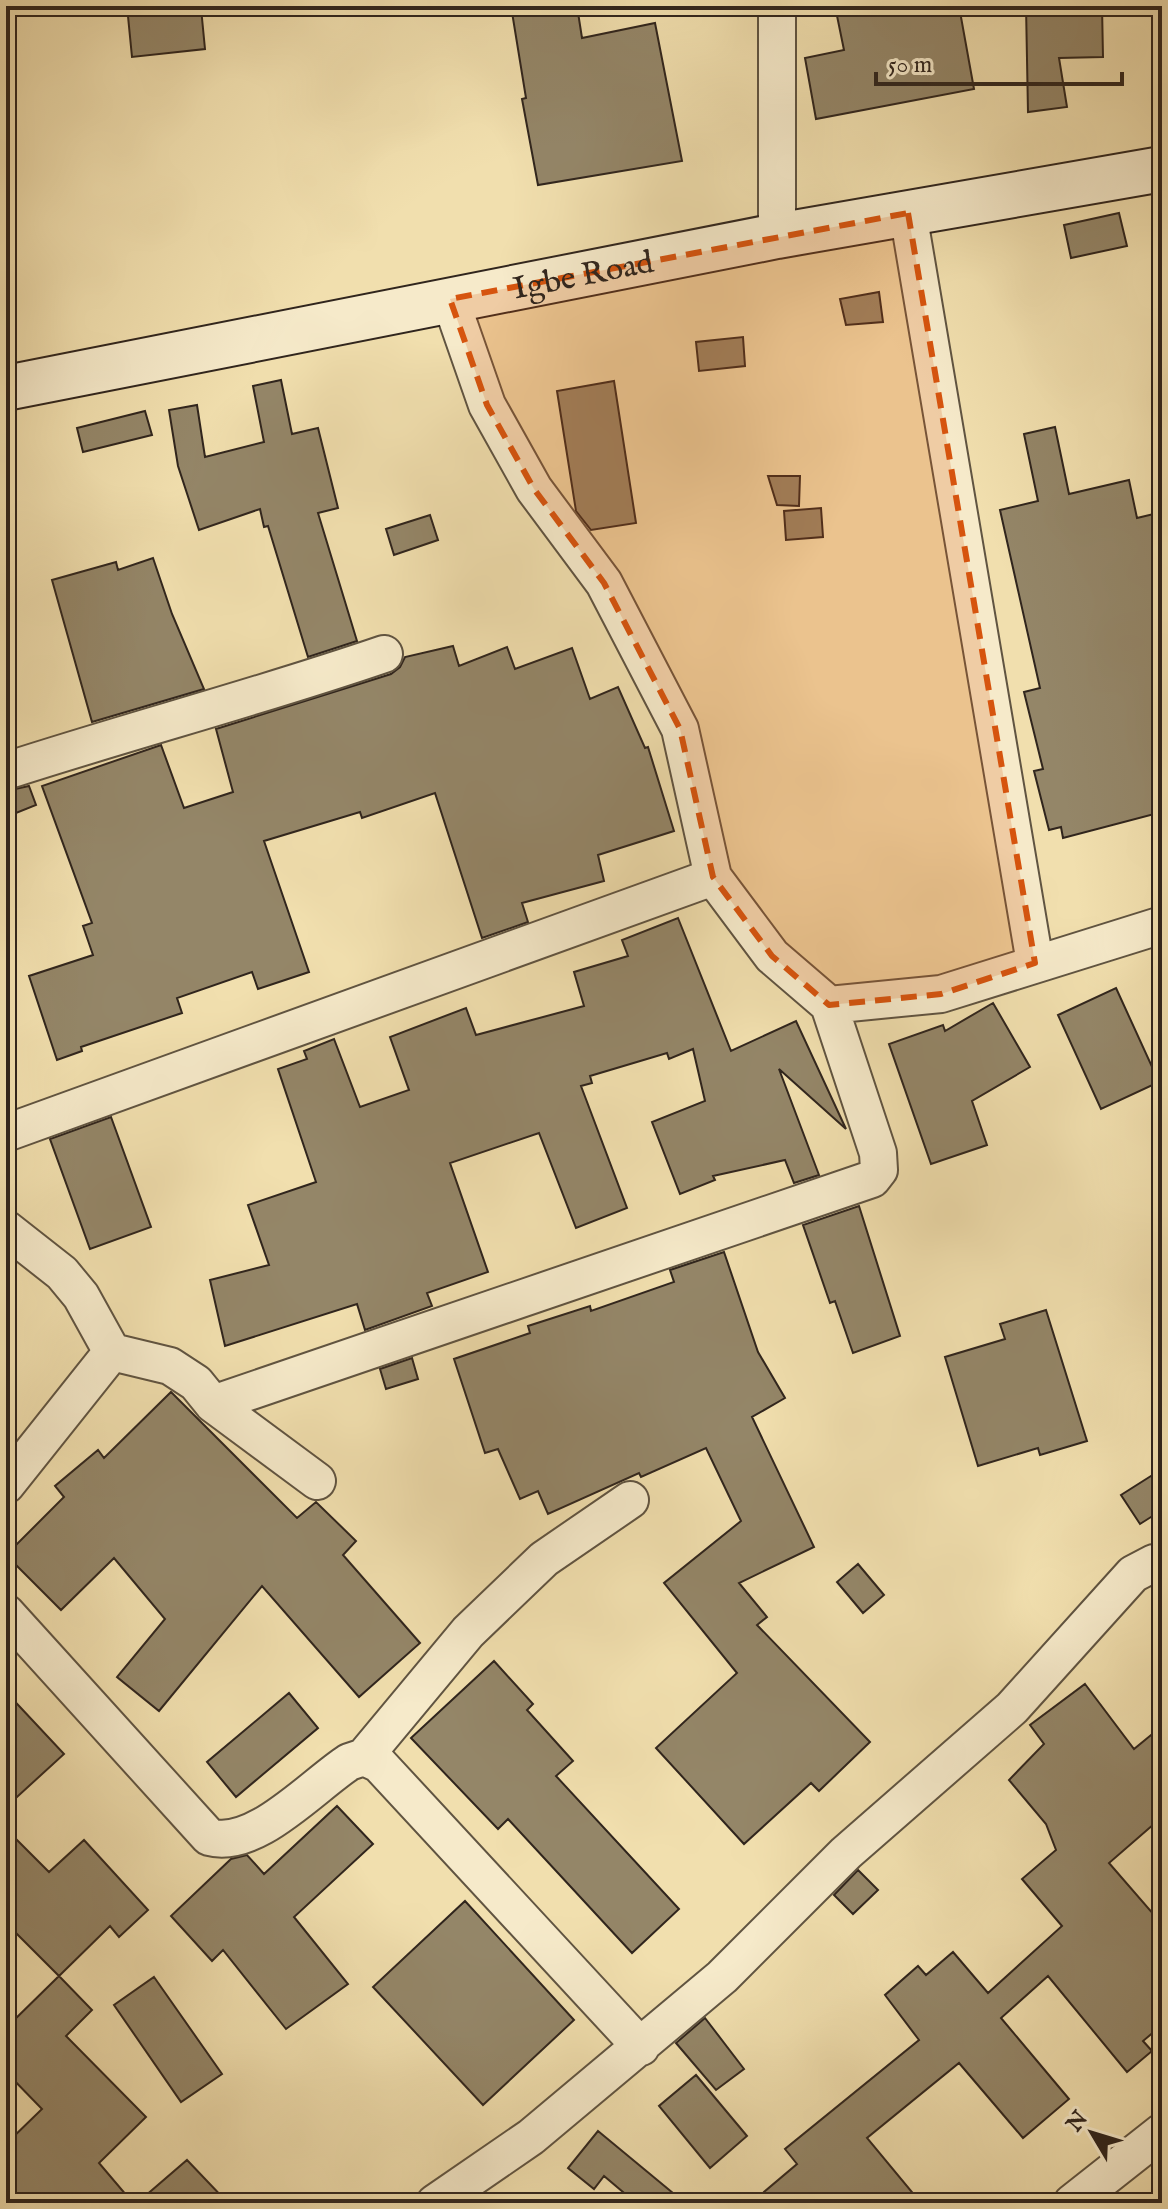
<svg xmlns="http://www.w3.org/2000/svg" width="1168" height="2209" font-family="'IM FELL English',serif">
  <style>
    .building { fill: #948668; stroke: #30251d; stroke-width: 2 }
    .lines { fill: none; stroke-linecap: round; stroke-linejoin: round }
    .street-casing { stroke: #605441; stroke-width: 40 }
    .secondary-casing { stroke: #30251d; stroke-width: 48 }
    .street { stroke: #f6eaca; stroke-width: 36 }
    .secondary { stroke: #f6eaca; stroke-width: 44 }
    .marked { fill: #d6540e; fill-opacity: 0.2; stroke: #d6540e; stroke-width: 6; stroke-dasharray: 16 10; stroke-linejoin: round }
    .labels { text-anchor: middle; stroke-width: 6; stroke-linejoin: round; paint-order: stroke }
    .street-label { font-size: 32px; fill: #30251d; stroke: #f6eaca }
  </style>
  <rect width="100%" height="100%" fill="#f1dfae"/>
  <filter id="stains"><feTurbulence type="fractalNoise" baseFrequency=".0025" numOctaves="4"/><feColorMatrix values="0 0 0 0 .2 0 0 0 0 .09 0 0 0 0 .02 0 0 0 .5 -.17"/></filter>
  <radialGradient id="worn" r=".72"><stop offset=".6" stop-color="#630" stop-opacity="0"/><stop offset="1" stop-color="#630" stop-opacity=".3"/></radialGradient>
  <!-- building -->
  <path class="building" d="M127 6 201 8 205 49 132 57Z
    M511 6H577L582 38 655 23 682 161 538 185 522 99 526 98Z
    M835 6H959L974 89 816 119 805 58 844 50Z
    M1026 6H1102L1103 57 1059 58 1067 107 1028 112Z
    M1119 213 1127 246 1071 258 1064 225Z
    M879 292 883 322 846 325 840 299Z
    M743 337 745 366 699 371 696 342Z
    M281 380 292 434 318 428 338 508 318 513 357 641 308 657 268 526 264 527 260 509 199 530 178 466 169 410 197 405 205 457 264 442 253 386Z
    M614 381 636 523 591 530 576 511 557 391Z
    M145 411 152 435 83 452 77 428Z
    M1055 427 1069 494 1129 480 1137 518 1162 512V812L1063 838 1061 827 1049 830 1034 771 1043 769 1024 692 1040 688 1000 510 1038 501 1024 434Z
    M768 476H800L799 506 777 505Z
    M821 508 823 537 786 540 784 511Z
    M430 515 438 540 394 555 386 529Z
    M153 558 172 614 204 689 92 722 52 580 116 562 118 570Z
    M453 646 459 666 507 647 515 669 572 648 590 699 618 687 645 748 648 747 674 831 598 855 604 881 522 903 528 922 482 938 435 793 362 818 360 812 264 841 309 972 258 989 252 972 177 998 182 1013 81 1047 82 1051 57 1060 29 976 93 955 83 926 92 923 42 786 161 745 184 808 233 792 216 729 391 674 400 667 405 657Z
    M29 786 36 805 6 817V791Z
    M678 918 731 1051 796 1021 846 1129 779 1069 819 1175 794 1183 785 1160 713 1176 715 1180 680 1194 652 1122 705 1101 693 1049 669 1059 667 1053 590 1076 592 1083 581 1086 627 1208 576 1228 539 1133 450 1163 488 1272 427 1293 432 1306 365 1330 357 1304 225 1346 210 1280 269 1265 248 1205 316 1182 278 1069 307 1059 304 1051 334 1039 360 1107 409 1090 390 1037 466 1008 476 1035 584 1006 574 972 628 956 622 940Z
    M1116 988 1159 1082 1101 1109 1058 1015Z
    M993 1003 1030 1067 972 1101 987 1145 931 1164 889 1044 943 1025 945 1031Z
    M111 1117 151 1227 90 1249 50 1139Z
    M859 1206 900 1336 853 1353 835 1301 830 1303 803 1225Z
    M724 1252 758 1352 785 1398 752 1417 814 1547 739 1583 767 1617 757 1625 870 1742 819 1791 811 1783 744 1844 656 1748 737 1673 664 1583 741 1521 706 1448 641 1477 639 1473 548 1514 538 1491 520 1499 498 1449 485 1453 454 1359 530 1333 528 1326 590 1306 591 1311 674 1282 670 1270Z
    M1046 1310 1087 1441 1040 1455 1038 1448 978 1466 945 1357 1005 1339 1000 1324Z
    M412 1358 418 1379 386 1389 380 1369Z
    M171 1392 297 1518 316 1502 356 1541 343 1555 420 1643 359 1697 262 1586 159 1711 117 1677 165 1619 114 1558 61 1610 6 1555 64 1497 55 1486 98 1450 104 1458Z
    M1162 1469V1510L1140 1524 1121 1495Z
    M858 1564 884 1595 863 1613 837 1582Z
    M494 1661 533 1704 527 1710 573 1761 556 1776 679 1909 632 1953 508 1819 498 1829 411 1738Z
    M1085 1684 1134 1749 1162 1726V1817L1109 1863 1162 1924V2025L1143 2041 1152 2051 1127 2072 1048 1976 1001 2018 1069 2099 1023 2138 959 2063 867 2138 921 2203H751L797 2164 785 2149 919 2040 885 1995 918 1966 926 1975 953 1952 988 1993 1062 1926 1022 1879 1056 1850 1046 1824 1009 1780 1044 1744 1030 1725Z
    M6 1692 64 1754 6 1807Z
    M289 1693 318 1728 236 1797 207 1762Z
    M337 1806 373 1844 294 1917 348 1984 286 2029 223 1950 212 1961 171 1916 231 1859 247 1855 264 1874Z
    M6 1829 49 1872 84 1840 148 1910 119 1937 110 1926 59 1976 6 1923Z
    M858 1870 878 1890 853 1914 834 1895Z
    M465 1901 574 2020 483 2105 373 1987Z
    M59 1976 92 2010 66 2036 146 2117 99 2163 133 2203H6V2144L42 2109 6 2072V2028Z
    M154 1977 222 2074 181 2102 114 2005Z
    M705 2018 744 2069 716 2090 676 2043Z
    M696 2075 747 2136 710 2168 659 2106Z
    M598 2131 685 2203H636L604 2176 594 2189 568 2168Z
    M187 2160 228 2203H137Z"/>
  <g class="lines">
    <defs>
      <path id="street" d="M908 213 1035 963
        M777 236V6
        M450 299 487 405 534 489 604 583 680 729 713 877 772 956 829 1005 941 994 1162 925
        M6 771C132 730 259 697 384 654
        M6 1133 713 877
        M6 1229 62 1273 81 1296 112 1352 170 1366 196 1383 213 1404 317 1481
        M213 1404 872 1179 879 1170 878 1153 829 1005
        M6 1485 112 1352
        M6 1613 209 1837C255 1850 311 1787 349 1762L364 1757 379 1764 641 2047
        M364 1757 468 1632 544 1559 630 1500
        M435 2203 531 2137 722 1977 846 1853 1012 1708 1133 1574 1154 1563 1162 1570
        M1072 2203 1162 2132"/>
      <g id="secondary">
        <path id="s1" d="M6 388 777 236 1162 169"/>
      </g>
    </defs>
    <!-- street casing -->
    <use href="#street" class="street-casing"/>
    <!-- secondary casing -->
    <use href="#secondary" class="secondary-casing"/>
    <!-- street -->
    <use href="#street" class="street"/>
    <!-- secondary -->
    <use href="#secondary" class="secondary"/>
  </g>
  <!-- marked area -->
  <path class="marked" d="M908 213 1035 963 941 994 829 1005 772 956 713 877 680 729 604 583 534 489 487 405 450 299Z"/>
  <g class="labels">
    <!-- street labels -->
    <g class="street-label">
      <text dy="11" stroke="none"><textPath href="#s1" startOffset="588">Igbe Road</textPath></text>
    </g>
  </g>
  <!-- margin -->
  <rect width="1168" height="2209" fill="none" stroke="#f1dfae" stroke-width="32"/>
  <rect x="8" y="8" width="1152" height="2193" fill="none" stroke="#30251d" stroke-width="4"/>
  <rect x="16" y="16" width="1136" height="2177" fill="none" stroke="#30251d" stroke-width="2"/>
  <!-- north arrow -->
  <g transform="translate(1092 2133) rotate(308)" stroke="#f6eaca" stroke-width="6" paint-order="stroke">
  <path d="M0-6L14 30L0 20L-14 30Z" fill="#30251d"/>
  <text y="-12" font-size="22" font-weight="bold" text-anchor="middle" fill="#30251d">N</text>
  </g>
  <!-- scale -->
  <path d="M876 72v12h246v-12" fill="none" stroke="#30251d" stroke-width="4"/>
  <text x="888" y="72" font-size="24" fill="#30251d" stroke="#f6eaca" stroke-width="6" paint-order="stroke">50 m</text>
  <rect width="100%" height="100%" filter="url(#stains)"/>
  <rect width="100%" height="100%" fill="url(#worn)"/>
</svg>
